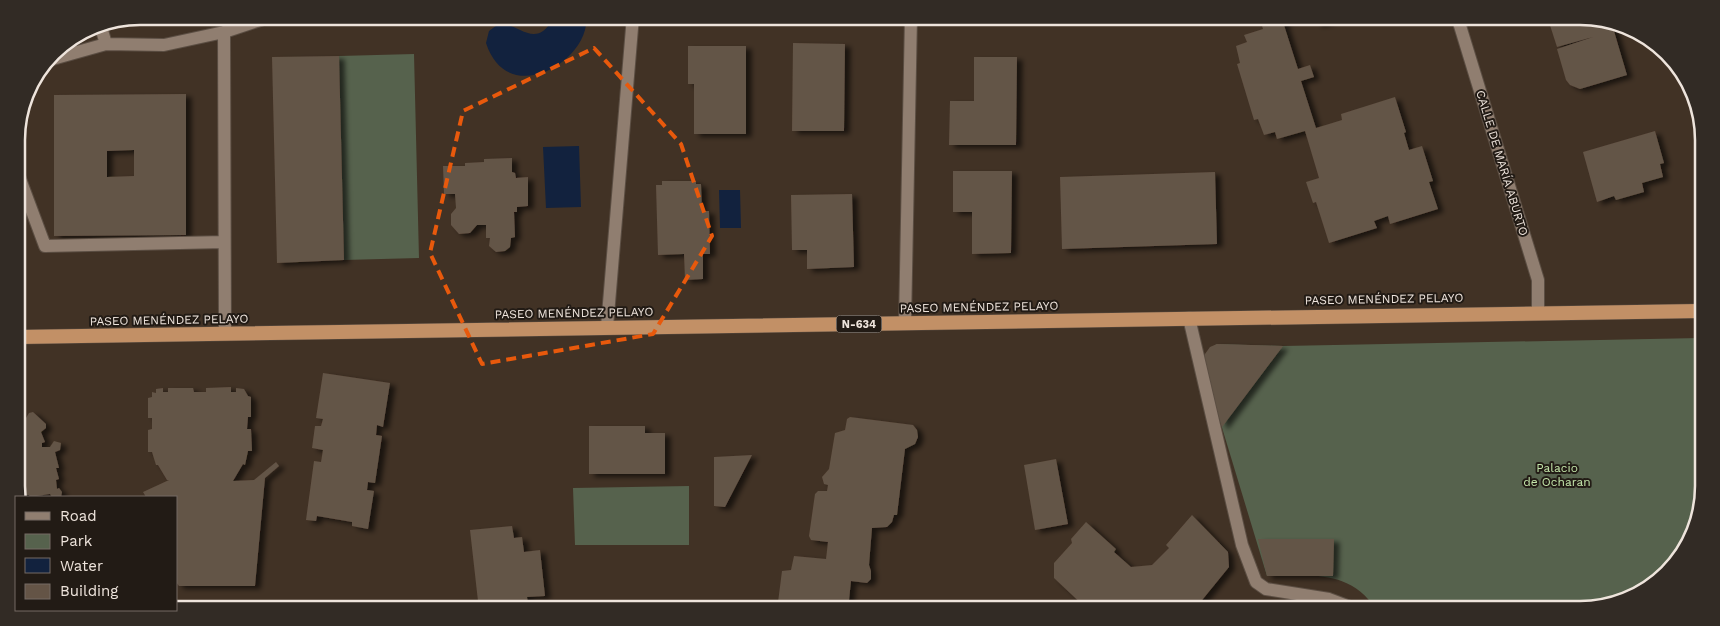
<svg xmlns="http://www.w3.org/2000/svg" width="1720" height="626" font-family="'Work Sans',sans-serif">
  <style>
    .green { fill: #56624d }
    .water { fill: #12223e }
    .building { fill: #645446; fill-rule: evenodd; filter: url(#shadow) }
    .lines { fill: none; stroke-linecap: round; stroke-linejoin: round }
    .service-casing { stroke: #5b4e43; stroke-width: 14 }
    .pedestrian-casing { stroke: #5b4e43; stroke-width: 14 }
    .minor-casing { stroke: #5b4e43; stroke-width: 14 }
    .trunk-casing { stroke: #5b4e43; stroke-width: 15 }
    .service { stroke: #907e70; stroke-width: 12 }
    .pedestrian { stroke: #907e70; stroke-width: 12 }
    .minor { stroke: #907e70; stroke-width: 12 }
    .trunk { stroke: #c29066; stroke-width: 14 }
    .marked { fill: none; stroke: #e8590c; stroke-width: 4; stroke-dasharray: 10 6; stroke-linejoin: round }
    .labels { text-anchor: middle; stroke-width: 4; stroke-linejoin: round; paint-order: stroke }
    .shield { fill: #221b15; stroke: #b1a8a0; stroke-width: 1 }
    .shield-label { font-size: 11px; font-weight: bold; fill: #eee4dc }
    .street-label { font-size: 12px; fill: #eee4dc; stroke: #221b15 }
    .park-label { font-size: 12px; fill: #c3e6aa; stroke: #221b15 }
    .rim { fill: none; stroke: #eee4dc; stroke-width: 2.5 }
  </style>
  <defs>
    <filter id="shadow"><feDropShadow dx="5.5" dy="3" stdDeviation="2.5" flood-color="#0009"/></filter>
  </defs>
  <rect width="100%" height="100%" fill="#413225"/>
  <!-- green -->
  <path class="green" d="M414 54 419 258 344 260 339 56Z
    M1700 338 1697 525 1655 584 1588 609 1377 610C1348 568 1312 576 1267 576L1203 365C1205 354 1207 349 1217 344L1283 346Z
    M689 486V545H575L573 488Z"/>
  <!-- water -->
  <path class="water" d="M554 16H586C592 59 508 111 486 43L489 31C492 29 496 25 500 24 516 21 537 53 554 16Z
    M579 146 581 207 546 208 543 147Z
    M719 190H740L741 228H720Z"/>
  <!-- building -->
  <path class="building" d="M1259 16H1300L1283 22 1298 69 1310 65 1314 77 1301 81 1316 128 1342 120 1341 114 1395 97 1406 132 1404 133 1409 150 1422 146 1433 181 1429 182 1438 209 1390 224 1388 216 1374 221 1377 228 1329 243 1316 202 1313 203 1306 182 1319 178 1305 131 1277 139 1275 132 1264 135 1258 119 1254 120 1237 64 1240 63 1236 46 1247 42 1244 35 1263 29Z
    M1315 16H1328L1329 21 1317 24Z
    M1547 16H1580L1611 21 1627 75 1580 89 1570 85 1566 80 1557 49 1593 37 1557 47Z
    M793 43 845 44 844 131H792Z
    M688 46H746V134H694V84H688Z
    M339 56 344 260 277 263 272 57Z
    M974 57H1017L1016 145H949L950 101H974Z
    M186 94V235L54 236V95ZM134 150V176L107 177V151Z
    M1655 131 1664 163 1660 164 1663 177 1642 183 1644 192 1616 200 1614 196 1597 202 1583 152Z
    M512 158V172L515 173 516 178 528 177V206L517 207V212H514L515 237 511 238 510 247 505 251 496 252 489 246 490 238H486V225H477L470 233 459 234 451 225V214L456 208 455 194H444L443 166H465V163L484 162V159Z
    M953 171H1012L1011 253 972 254V212H953Z
    M1215 172 1217 244 1062 249 1060 177Z
    M662 181H696V184H701L702 211H709L710 254H703V279L685 280 684 254 658 255 656 185H662Z
    M852 194 854 267 807 269V250H792L791 195Z
    M1217 344 1283 346 1222 427 1203 365 1205 354 1210 347Z
    M323 373 390 383 383 427 377 425 376 435 382 436 375 483 368 482 367 490 374 491 368 529 352 526V522L317 516 316 521 306 520 314 461 321 462 323 450 312 448 315 426H321L323 419 316 418Z
    M231 387V392H236V388L244 389 248 396 251 397V417H248L247 429H251L252 451H248L245 465 243 464 233 481 254 480 276 462 279 466 265 478 255 586H179L176 582V497H146L143 492 169 480H167L158 465H156L152 452H148V430L152 429V418H148V398L152 397V392L156 393V389L163 388V392H168V388H193L194 392H206V388Z
    M33 412 46 424V428L41 432 45 442 42 443V447H50L54 441 61 443 60 450 55 452 59 468H56L59 479 56 480 57 489 59 488 62 492 61 497H52L50 494 30 497 29 495H18V416L26 418 29 413Z
    M850 417 913 425 917 430 918 437 915 444 905 449 897 515H894L892 522 887 527 872 528 869 565 871 571V579L867 583 851 581 848 610H777L782 571 791 570 794 556 826 559 828 542 811 540 809 536 815 494 818 491H827L828 485 824 484 822 477 829 469 835 433 845 430 847 419Z
    M589 426H645V433H665V474H589Z
    M752 455 725 507 714 506V457Z
    M1056 459 1068 524 1035 530 1024 465Z
    M1192 515 1228 552 1229 567 1194 610H1088L1054 578V563L1072 543 1071 539 1086 522 1116 549 1114 552 1131 567 1152 565 1169 548 1166 545Z
    M512 526 514 538 522 537 524 552 540 550 545 596 527 597 529 610H479L470 530Z
    M1258 539H1334L1333 576H1267Z"/>
  <g class="lines">
    <defs>
      <path id="service" d="M100 24 106 44
        M224 32 225 334
        M49 60 106 44 164 45 224 32 272 16
        M17 171 45 246 224 242
        M905 323 911 16
        M607 327 633 16"/>
      <path id="pedestrian" d="M1189 318 1242 545 1256 582 1266 589 1329 599 1358 610"/>
      <path id="minor" d="M1457 16 1538 280V312"/>
      <path id="trunk" d="M18 337 1700 311"/>
    </defs>
    <!-- service casing -->
    <use href="#service" class="service-casing"/>
    <!-- pedestrian casing -->
    <use href="#pedestrian" class="pedestrian-casing"/>
    <!-- minor casing -->
    <use href="#minor" class="minor-casing"/>
    <!-- trunk casing -->
    <use href="#trunk" class="trunk-casing"/>
    <!-- service -->
    <use href="#service" class="service"/>
    <!-- pedestrian -->
    <use href="#pedestrian" class="pedestrian"/>
    <!-- minor -->
    <use href="#minor" class="minor"/>
    <!-- trunk -->
    <use href="#trunk" class="trunk"/>
  </g>
  <!-- marked area -->
  <path class="marked" d="M594 48 681 144 712 236 653 334 482 364 430 253 463 111Z"/>
  <g class="labels">
    <!-- shield labels -->
    <rect class="shield" x="836.5" y="315.5" width="45" height="17" rx="4"/>
    <g class="shield-label">
      <text x="859" y="328">N-634</text>
    </g>
    <!-- street labels -->
    <g class="street-label">
      <text transform="translate(1502 163) rotate(73)" y="4">CALLE DE MARÍA ABURTO</text>
      <text transform="translate(1384 299) rotate(-1)" y="4">PASEO MENÉNDEZ PELAYO</text>
      <text transform="translate(979 307) rotate(-1)" y="4">PASEO MENÉNDEZ PELAYO</text>
      <text transform="translate(574 313) rotate(-1)" y="4">PASEO MENÉNDEZ PELAYO</text>
      <text transform="translate(169 320) rotate(-1)" y="4">PASEO MENÉNDEZ PELAYO</text>
    </g>
    <!-- park labels -->
    <g class="park-label">
      <text x="1557" y="472">Palacio<tspan x="1557" dy="14">de Ocharan</tspan></text>
    </g>
  </g>
  <!-- crop -->
  <path d="M0 0H1720V626H0ZM140 25H1580A115 115 0 0 1 1695 140V486A115 115 0 0 1 1580 601H140A115 115 0 0 1 25 486V140A115 115 0 0 1 140 25Z" fill="#322b25" fill-rule="evenodd"/>
  <path class="rim" d="M140 25H1580A115 115 0 0 1 1695 140V486A115 115 0 0 1 1580 601H140A115 115 0 0 1 25 486V140A115 115 0 0 1 140 25Z"/>
  <!-- legend -->
  <rect x="15" y="496" width="162" height="115" fill="#221b15" stroke="#746b65"/>
  <rect x="25" y="512" width="25" height="8" fill="#907e70" stroke="#746b65"/>
  <text x="60" y="521" font-size="15" fill="#eee4dc">Road</text>
  <rect x="25" y="534" width="25" height="15" fill="#56624d" stroke="#746b65"/>
  <text x="60" y="546" font-size="15" fill="#eee4dc">Park</text>
  <rect x="25" y="558" width="25" height="15" fill="#12223e" stroke="#746b65"/>
  <text x="60" y="571" font-size="15" fill="#eee4dc">Water</text>
  <rect x="25" y="584" width="25" height="15" fill="#645446" stroke="#746b65"/>
  <text x="60" y="596" font-size="15" fill="#eee4dc">Building</text>
</svg>
